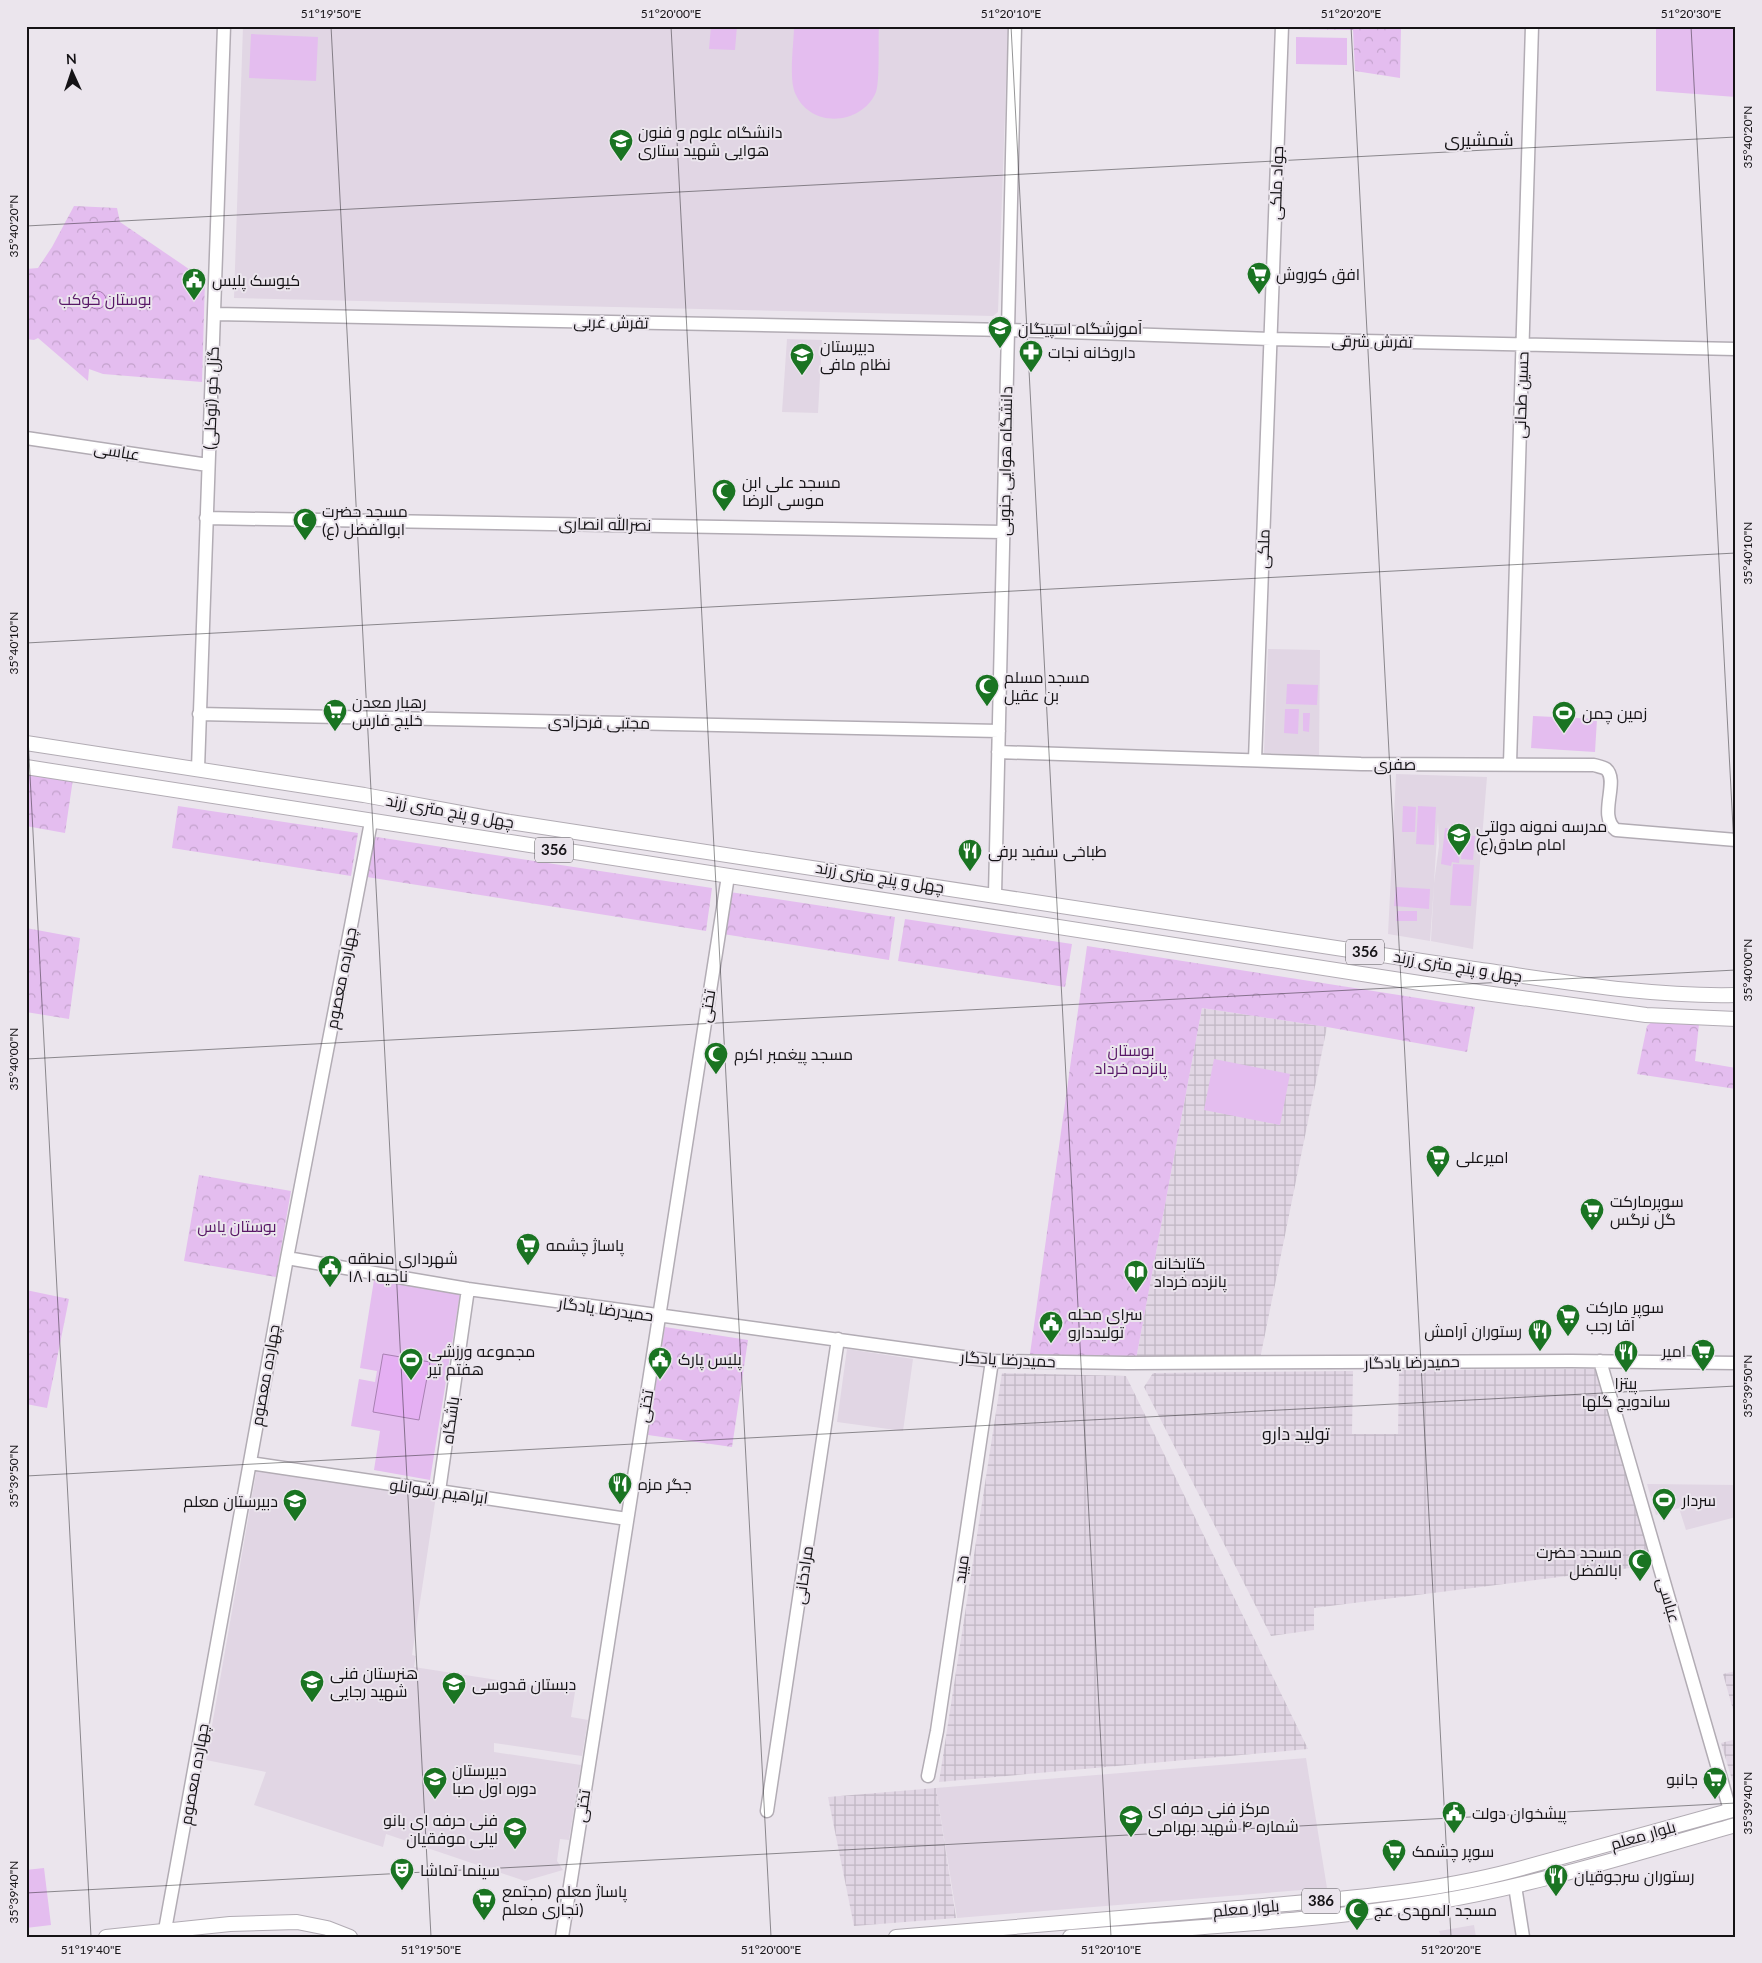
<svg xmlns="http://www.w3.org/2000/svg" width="1762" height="1963" font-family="Lato,Cairo,sans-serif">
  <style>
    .built { fill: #e1d6e4; fill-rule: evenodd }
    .industrial { fill: url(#industrial-grid) }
    .grass { fill: #e4bdef }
    .park { fill: url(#park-crowns) }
    .water { fill: #e5aff3; stroke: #a780b1 }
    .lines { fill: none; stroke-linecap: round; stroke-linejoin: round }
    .secondary-casing { stroke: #b2acb4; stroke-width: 15 }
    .primary-casing { stroke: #b2acb4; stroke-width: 16 }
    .secondary { stroke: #fff; stroke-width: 12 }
    .primary { stroke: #fff; stroke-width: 14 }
    .ticks { fill: none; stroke: #151316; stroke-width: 1; stroke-opacity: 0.45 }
    .labels { text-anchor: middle; stroke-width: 4; stroke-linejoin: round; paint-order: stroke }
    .shield { fill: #ebe5ed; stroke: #555256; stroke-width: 1 }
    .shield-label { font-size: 15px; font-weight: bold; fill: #151316 }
    .poi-label { font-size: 16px; fill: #151316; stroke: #ebe5ed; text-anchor: start }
    .street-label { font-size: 16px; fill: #151316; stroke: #ebe5ed }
    .park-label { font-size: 16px; fill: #581867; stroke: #ebe5ed }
    .neighbourhood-label { font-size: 18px; fill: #151316; stroke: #ebe5ed }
    .neatline { fill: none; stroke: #151316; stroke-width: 2 }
    .ticks-label { font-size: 12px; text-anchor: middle; fill: #151316 }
  </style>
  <defs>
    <pattern id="industrial-grid" width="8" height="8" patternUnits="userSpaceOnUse" patternTransform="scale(1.25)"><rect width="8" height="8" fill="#e1d6e4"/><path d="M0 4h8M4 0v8" fill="none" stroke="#c0b7c3"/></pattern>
    <pattern id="park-crowns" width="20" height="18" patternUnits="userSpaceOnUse" patternTransform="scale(1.25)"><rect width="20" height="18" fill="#e4bdef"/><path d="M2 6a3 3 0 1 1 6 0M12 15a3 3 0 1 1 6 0" fill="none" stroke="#c3a2cc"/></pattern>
  </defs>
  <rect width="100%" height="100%" fill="#ebe5ed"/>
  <!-- built -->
  <path class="built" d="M243 26H1008L998 312 993 316 234 298Z
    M787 339 822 340 818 413 782 412Z
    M1268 649 1320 650 1319 756 1264 753Z
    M1396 774 1487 777 1473 949 1431 941 1434 884 1430 941 1388 934ZM1438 821 1439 846 1434 883V882Z
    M847 1349 913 1359 903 1431 837 1422Z
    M257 1468 436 1496 412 1655 416 1656 414 1667 575 1692 571 1717 588 1720 582 1756 494 1743V1752L581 1765 569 1840 560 1839 557 1861 563 1870 525 1881 386 1834 383 1847 254 1805 266 1772 206 1760Z
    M1647 1484 1736 1485V1517L1686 1530 1679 1508 1656 1515Z
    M1306 1758 1327 1888 957 1918 936 1788Z
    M1474 1925 1476 1937H1441L1439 1931Z"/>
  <!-- industrial -->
  <path class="industrial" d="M1202 1008 1327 1027 1260 1359H1136Z
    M1596 1369 1654 1565 1314 1608V1630L1271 1636 1144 1387 1153 1373 1353 1371 1352 1434H1398L1399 1370Z
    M1002 1373 1126 1376 1308 1749 939 1782Z
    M1736 1671V1720L1723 1674Z
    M1736 1739V1793L1721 1743Z
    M936 1788 956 1918 854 1926 828 1797Z"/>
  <!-- grass -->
  <path class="grass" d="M711 26H737L735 50 709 49Z
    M794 26H879C878 40 880 81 876 92 862 125 812 129 796 95 788 80 794 44 794 26Z
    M1656 26H1736V97L1656 91Z
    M251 34 318 37 316 81 249 78Z
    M1296 37 1347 38V65L1296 64Z
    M1287 684 1318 685 1317 705 1286 704Z
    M1285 709H1299L1298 734 1284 733Z
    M1303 713H1310L1309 732 1303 731Z
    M1533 716 1597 719 1595 752 1531 748Z
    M1403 806 1416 807 1415 832H1402Z
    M1418 806 1436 807 1434 845 1416 844Z
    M1445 828 1463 829 1459 863 1452 862 1451 866 1441 864Z
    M1463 835 1475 836 1473 860 1461 859Z
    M1453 864 1474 865 1471 906 1450 905Z
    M1396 887 1430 889 1429 909 1394 906Z
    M1397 911H1417V921H1396Z
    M1214 1059 1290 1074 1280 1125 1204 1110Z
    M374 1280 460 1294 430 1480 374 1470 380 1431 351 1426 359 1379 375 1382 377 1371 360 1368Z
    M44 1868 51 1925 26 1928V1870Z"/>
  <!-- park -->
  <path class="park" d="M1291 26H1401L1400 78 1355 71 1353 30 1291 29Z
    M74 206 117 208 120 222 205 280 202 382 103 374 89 369 88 381 38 338 34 340 26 339V269L38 268 52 247Z
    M26 772 73 779 65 833 26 826Z
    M178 806 358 833 351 876 172 848Z
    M370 836 712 888 706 931 367 877 365 876Z
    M730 892 895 917 889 960 723 934Z
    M905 919 1072 944 1065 987 898 961Z
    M26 928 80 938 69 1019 26 1012Z
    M1087 946 1475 1007 1467 1052 1327 1027 1202 1008 1136 1359 1030 1354Z
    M1653 1021 1699 1024 1695 1061 1736 1068V1089L1637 1074 1647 1026Z
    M199 1175 291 1191 276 1277 184 1261Z
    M26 1290 69 1299 47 1408 26 1404Z
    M665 1327 748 1340 732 1447 648 1435Z"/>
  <!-- water -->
  <path class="water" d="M88 300a9 9 0 1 1 18 0a9 9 0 1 1-18 0Z
    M383 1354 430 1362 419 1420 373 1412Z"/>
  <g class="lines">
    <defs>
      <path id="secondary" d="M214 314 1008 330 1271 339 1736 349
        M26 438 208 465
        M206 518 1003 532
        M199 714 999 731
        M998 752 1361 764 1594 765C1597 766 1603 767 1606 769 1620 781 1597 816 1616 830L1736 840
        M1255 760 1282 26
        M1510 764 1532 26
        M198 769 224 26
        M995 895 1015 26
        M287 1258 468 1289 992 1361 1128 1363 1571 1361 1736 1363
        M1600 1361 1730 1810
        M250 1463 627 1519
        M439 1491 468 1289
        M928 1776 937 1731 992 1361
        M767 1811 838 1339
        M1515 1886 1523 1937
        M165 1930 287 1258 371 822
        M562 1937 728 876"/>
      <path id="primary" d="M26 743 364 795 510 822 1474 969C1560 981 1648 997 1736 995
        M26 767 1478 992 1646 1015 1736 1019
        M106 1937 230 1924 297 1922 327 1928 350 1937
        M896 1937C1010 1928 1124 1918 1238 1908 1331 1900 1424 1894 1515 1870L1736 1809
        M1070 1937C1190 1927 1316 1922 1435 1902 1537 1885 1636 1853 1736 1825"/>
    </defs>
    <!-- secondary casing -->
    <use href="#secondary" class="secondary-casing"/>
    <!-- primary casing -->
    <use href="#primary" class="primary-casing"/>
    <!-- secondary -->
    <use href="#secondary" class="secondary"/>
    <!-- primary -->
    <use href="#primary" class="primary"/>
  </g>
  <!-- ticks -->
  <path class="ticks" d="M331 26 431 1937M671 26 771 1937M1011 26 1111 1937M1351 26 1451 1937M1691 26 1736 885M26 226 1736 137M26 643 1736 553M26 699 91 1937M26 1059 1736 970M26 1476 1736 1386M26 1893 1736 1803"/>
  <!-- icons -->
  <defs>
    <symbol id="university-pin" viewBox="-11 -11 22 30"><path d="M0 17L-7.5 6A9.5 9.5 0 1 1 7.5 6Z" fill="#1a7422" stroke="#ebe5ed"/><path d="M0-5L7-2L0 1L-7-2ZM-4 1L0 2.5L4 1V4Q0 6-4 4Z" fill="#fff"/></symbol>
    <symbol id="supermarket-pin" viewBox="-11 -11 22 30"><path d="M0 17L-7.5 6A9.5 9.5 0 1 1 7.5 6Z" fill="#1a7422" stroke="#ebe5ed"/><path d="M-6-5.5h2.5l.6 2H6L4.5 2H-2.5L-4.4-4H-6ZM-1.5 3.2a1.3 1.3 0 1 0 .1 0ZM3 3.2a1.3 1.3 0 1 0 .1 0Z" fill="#fff"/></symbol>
    <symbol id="civic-pin" viewBox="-11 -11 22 30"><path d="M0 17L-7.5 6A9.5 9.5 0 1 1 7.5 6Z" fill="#1a7422" stroke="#ebe5ed"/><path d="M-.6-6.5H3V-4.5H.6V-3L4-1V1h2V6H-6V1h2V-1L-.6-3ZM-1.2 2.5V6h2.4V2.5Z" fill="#fff"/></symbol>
    <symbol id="school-pin" viewBox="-11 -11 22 30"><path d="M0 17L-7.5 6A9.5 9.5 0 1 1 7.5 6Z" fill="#1a7422" stroke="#ebe5ed"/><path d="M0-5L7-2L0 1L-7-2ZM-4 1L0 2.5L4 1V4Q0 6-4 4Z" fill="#fff"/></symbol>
    <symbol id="pharmacy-pin" viewBox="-11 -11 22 30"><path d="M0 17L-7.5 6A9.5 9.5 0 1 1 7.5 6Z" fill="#1a7422" stroke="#ebe5ed"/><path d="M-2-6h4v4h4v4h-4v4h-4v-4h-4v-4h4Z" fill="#fff"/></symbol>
    <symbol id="mosque-pin" viewBox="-11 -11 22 30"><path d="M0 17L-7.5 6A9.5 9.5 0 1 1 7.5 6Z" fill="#1a7422" stroke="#ebe5ed"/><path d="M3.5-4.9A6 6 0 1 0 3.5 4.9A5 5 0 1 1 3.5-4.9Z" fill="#fff"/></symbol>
    <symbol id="stadium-pin" viewBox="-11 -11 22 30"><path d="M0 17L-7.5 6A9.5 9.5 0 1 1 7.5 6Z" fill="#1a7422" stroke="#ebe5ed"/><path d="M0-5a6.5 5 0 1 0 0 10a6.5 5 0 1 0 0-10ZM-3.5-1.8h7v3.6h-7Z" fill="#fff"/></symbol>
    <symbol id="restaurant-pin" viewBox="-11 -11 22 30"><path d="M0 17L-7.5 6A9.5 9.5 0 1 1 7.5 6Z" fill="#1a7422" stroke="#ebe5ed"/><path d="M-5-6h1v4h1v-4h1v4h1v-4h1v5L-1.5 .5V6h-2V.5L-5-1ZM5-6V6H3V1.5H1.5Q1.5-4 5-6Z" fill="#fff"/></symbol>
    <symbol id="library-pin" viewBox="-11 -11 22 30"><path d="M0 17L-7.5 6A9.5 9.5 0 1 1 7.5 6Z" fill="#1a7422" stroke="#ebe5ed"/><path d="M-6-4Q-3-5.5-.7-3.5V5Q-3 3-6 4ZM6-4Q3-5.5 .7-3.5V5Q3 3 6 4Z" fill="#fff"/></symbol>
    <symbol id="theatre-pin" viewBox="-11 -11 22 30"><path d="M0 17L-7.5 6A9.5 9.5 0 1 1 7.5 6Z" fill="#1a7422" stroke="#ebe5ed"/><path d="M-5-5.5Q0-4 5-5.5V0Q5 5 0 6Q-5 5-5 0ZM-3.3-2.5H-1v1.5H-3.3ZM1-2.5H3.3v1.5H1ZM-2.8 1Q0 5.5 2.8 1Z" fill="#fff"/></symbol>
  </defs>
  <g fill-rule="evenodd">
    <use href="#university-pin" x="607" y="127" width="28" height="38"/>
    <use href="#supermarket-pin" x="1245" y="260" width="28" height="38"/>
    <use href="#civic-pin" x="180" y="266" width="28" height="38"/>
    <use href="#school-pin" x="986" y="314" width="28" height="38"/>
    <use href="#pharmacy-pin" x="1017" y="338" width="28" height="38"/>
    <use href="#school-pin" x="788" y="341" width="28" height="38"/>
    <use href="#mosque-pin" x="710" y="477" width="28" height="38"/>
    <use href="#mosque-pin" x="291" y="506" width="28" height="38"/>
    <use href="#mosque-pin" x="973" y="672" width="28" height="38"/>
    <use href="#supermarket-pin" x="321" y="697" width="28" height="38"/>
    <use href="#stadium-pin" x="1550" y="699" width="28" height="38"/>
    <use href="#school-pin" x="1445" y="821" width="28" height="38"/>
    <use href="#restaurant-pin" x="956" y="837" width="28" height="38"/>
    <use href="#mosque-pin" x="702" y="1040" width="28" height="38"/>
    <use href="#supermarket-pin" x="1424" y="1143" width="28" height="38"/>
    <use href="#supermarket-pin" x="1578" y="1196" width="28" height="38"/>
    <use href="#supermarket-pin" x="514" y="1231" width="28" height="38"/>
    <use href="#civic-pin" x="316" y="1253" width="28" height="38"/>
    <use href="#library-pin" x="1122" y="1258" width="28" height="38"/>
    <use href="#supermarket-pin" x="1554" y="1302" width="28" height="38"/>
    <use href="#civic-pin" x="1037" y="1309" width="28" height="38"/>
    <use href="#restaurant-pin" x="1526" y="1317" width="28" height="38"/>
    <use href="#supermarket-pin" x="1689" y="1337" width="28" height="38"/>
    <use href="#restaurant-pin" x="1612" y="1338" width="28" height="38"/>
    <use href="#civic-pin" x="646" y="1345" width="28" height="38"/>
    <use href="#stadium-pin" x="397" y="1346" width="28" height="38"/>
    <use href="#restaurant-pin" x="606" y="1470" width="28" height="38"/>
    <use href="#stadium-pin" x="1650" y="1486" width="28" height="38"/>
    <use href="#school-pin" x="281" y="1487" width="28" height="38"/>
    <use href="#mosque-pin" x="1626" y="1547" width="28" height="38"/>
    <use href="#school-pin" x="298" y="1668" width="28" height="38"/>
    <use href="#school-pin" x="440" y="1670" width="28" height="38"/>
    <use href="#school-pin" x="421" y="1765" width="28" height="38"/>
    <use href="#supermarket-pin" x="1701" y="1765" width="28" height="38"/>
    <use href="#civic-pin" x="1440" y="1799" width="28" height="38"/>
    <use href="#school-pin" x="1117" y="1803" width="28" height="38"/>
    <use href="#school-pin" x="501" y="1815" width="28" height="38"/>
    <use href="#supermarket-pin" x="1380" y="1837" width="28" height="38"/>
    <use href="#theatre-pin" x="388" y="1856" width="28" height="38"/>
    <use href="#restaurant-pin" x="1542" y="1862" width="28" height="38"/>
    <use href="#supermarket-pin" x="470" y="1886" width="28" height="38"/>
    <use href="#mosque-pin" x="1343" y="1896" width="28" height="38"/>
  </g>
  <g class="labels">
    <!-- shield labels -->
    <g class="shield">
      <rect x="535" y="837.5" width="38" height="25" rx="4"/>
      <rect x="1346" y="939.5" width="38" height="25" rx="4"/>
      <rect x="1302" y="1888.5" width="38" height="25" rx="4"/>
    </g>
    <g class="shield-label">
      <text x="554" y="855">356</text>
      <text x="1365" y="957">356</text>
      <text x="1321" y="1906">386</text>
    </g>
    <!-- poi labels -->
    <g class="poi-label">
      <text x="638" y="138">دانشگاه علوم و فنون<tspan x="638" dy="18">هوایی شهید ستاری</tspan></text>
      <text x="1276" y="280">افق کوروش</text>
      <text x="212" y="286">کیوسک پلیس</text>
      <text x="1018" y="334">آموزشگاه اسپیگان</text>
      <text x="820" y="352">دبیرستان<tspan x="820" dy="18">نظام مافی</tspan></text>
      <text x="1048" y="358">داروخانه نجات</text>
      <text x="742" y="488">مسجد علی ابن<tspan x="742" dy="18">موسی الرضا</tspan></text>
      <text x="322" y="517">مسجد حضرت<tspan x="322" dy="18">ابوالفضل (ع)</tspan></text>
      <text x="1004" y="683">مسجد مسلم<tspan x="1004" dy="18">بن عقیل</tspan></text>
      <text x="352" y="708">رهیار معدن<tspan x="352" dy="18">خلیج فارس</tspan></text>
      <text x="1582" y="719">زمین چمن</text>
      <text x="1476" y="832">مدرسه نمونه دولتی<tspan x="1476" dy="18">امام صادق(ع)</tspan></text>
      <text x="988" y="857">طباخی سفید برفی</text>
      <text x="734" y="1060">مسجد پیغمبر اکرم</text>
      <text x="1456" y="1163">امیرعلی</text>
      <text x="1610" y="1207">سوپرمارکت<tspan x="1610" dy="18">گل نرگس</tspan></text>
      <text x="546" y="1251">پاساژ چشمه</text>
      <text x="348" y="1264">شهرداری منطقه<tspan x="348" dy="18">۱۸ ناحیه ۱</tspan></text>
      <text x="1154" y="1269">کتابخانه<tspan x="1154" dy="18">پانزده خرداد</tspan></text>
      <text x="1586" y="1313">سوپر مارکت<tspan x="1586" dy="18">آقا رجب</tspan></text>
      <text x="1068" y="1320">سرای محله<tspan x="1068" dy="18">تولیددارو</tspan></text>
      <text x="1522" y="1337" text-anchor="end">رستوران آرامش</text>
      <text x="428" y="1357">مجموعه ورزشی<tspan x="428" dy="18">هفتم تیر</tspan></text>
      <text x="1686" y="1357" text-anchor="end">امیر</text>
      <text x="678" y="1365">پلیس پارک</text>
      <text x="1626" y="1389" text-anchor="middle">پیتزا<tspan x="1626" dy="18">ساندویچ گلها</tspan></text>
      <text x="638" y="1490">جگر مزه</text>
      <text x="1682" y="1506">سردار</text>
      <text x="278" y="1507" text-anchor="end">دبیرستان معلم</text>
      <text x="1622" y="1558" text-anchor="end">مسجد حضرت<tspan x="1622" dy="18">ابالفضل</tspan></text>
      <text x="330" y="1679">هنرستان فنی<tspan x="330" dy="18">شهید رجایی</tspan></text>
      <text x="472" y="1690">دبستان قدوسی</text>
      <text x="452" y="1776">دبیرستان<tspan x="452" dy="18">دوره اول صبا</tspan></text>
      <text x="1698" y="1785" text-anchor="end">جانبو</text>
      <text x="1148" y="1814">مرکز فنی حرفه ای<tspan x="1148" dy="18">شماره ۴ شهید بهرامی</tspan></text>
      <text x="1472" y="1819">پیشخوان دولت</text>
      <text x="498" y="1826" text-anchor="end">فنی حرفه ای بانو<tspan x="498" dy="18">لیلی موفقیان</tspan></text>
      <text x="1412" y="1857">سوپر چشمک</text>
      <text x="420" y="1876">سینما تماشا</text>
      <text x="1574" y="1882">رستوران سرجوقیان</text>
      <text x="502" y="1897">پاساژ معلم (مجتمع<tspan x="502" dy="18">تجاری معلم)</tspan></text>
      <text x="1374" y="1916">مسجد المهدی عج</text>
    </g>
    <!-- street labels -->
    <g class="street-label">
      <text transform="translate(1276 183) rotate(-88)" y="6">جواد ملکی</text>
      <text transform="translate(611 322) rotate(1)" y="6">تفرش غربی</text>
      <text transform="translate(1372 341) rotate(1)" y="6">تفرش شرقی</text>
      <text transform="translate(1521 395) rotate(-88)" y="6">حسین طحانی</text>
      <text transform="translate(211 398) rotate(-88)" y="6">گزل خو (توکلی)</text>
      <text transform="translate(117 451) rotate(9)" y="6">عباسی</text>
      <text transform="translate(1005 461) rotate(-89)" y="6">دانشگاه هوایی جنوبی</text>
      <text transform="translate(605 524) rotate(1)" y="6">نصرالله انصاری</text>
      <text transform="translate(1263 549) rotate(-88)" y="6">ملکی</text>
      <text transform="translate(599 722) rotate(1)" y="6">مجتبی فرحزادی</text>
      <text x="1395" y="770">صفری</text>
      <text transform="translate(450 811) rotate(10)" y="6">چهل و پنج متری زرند</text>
      <text transform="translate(880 877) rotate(9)" y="6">چهل و پنج متری زرند</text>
      <text transform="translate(1458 966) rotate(9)" y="6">چهل و پنج متری زرند</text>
      <text transform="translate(341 978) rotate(-79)" y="6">چهارده معصوم</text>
      <text transform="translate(707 1006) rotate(-81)" y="6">تختی</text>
      <text transform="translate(606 1309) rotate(8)" y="6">حمیدرضا یادگار</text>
      <text transform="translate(1008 1359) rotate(3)" y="6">حمیدرضا یادگار</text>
      <text transform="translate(1412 1362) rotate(-1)" y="6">حمیدرضا یادگار</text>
      <text transform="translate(265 1375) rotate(-80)" y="6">چهارده معصوم</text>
      <text transform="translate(645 1406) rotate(-81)" y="6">تختی</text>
      <text transform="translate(450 1420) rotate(-82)" y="6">باشگاه</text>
      <text transform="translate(439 1491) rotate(8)" y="6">ابراهیم رشوانلو</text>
      <text transform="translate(961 1569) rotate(-82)" y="6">میبد</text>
      <text transform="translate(803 1575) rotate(-82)" y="6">مرادخانی</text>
      <text transform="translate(1669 1600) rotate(74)" y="6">عباسی</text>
      <text transform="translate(194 1774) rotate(-80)" y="6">چهارده معصوم</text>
      <text transform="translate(582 1806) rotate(-82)" y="6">تختی</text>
      <text transform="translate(1643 1835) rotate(-16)" y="6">بلوار معلم</text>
      <text transform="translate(1246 1908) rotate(-5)" y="6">بلوار معلم</text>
    </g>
    <!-- park labels -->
    <g class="park-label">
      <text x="105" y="305">بوستان کوکب</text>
      <text x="1131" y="1056">بوستان<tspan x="1131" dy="18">پانزده خرداد</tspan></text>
      <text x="237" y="1232">بوستان یاس</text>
    </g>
    <!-- neighbourhood labels -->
    <g class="neighbourhood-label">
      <text x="1479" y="146">شمشیری</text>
      <text x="1296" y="1440">تولید دارو</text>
    </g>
  </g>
  <!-- border -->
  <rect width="1762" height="1963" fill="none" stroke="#ebe5ed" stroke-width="55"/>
  <!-- north arrow -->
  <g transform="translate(72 72) rotate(357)" stroke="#ebe5ed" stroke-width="4" paint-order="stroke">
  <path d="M0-4L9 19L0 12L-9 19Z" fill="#151316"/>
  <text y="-8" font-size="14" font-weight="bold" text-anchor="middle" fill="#151316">N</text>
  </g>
  <rect x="28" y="28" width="1706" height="1908" class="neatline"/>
  <g class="ticks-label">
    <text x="331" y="18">51°19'50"E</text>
    <text x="671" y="18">51°20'00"E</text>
    <text x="1011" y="18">51°20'10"E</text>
    <text x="1351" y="18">51°20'20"E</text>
    <text x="1691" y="18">51°20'30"E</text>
    <text transform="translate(1748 137) rotate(-90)" y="4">35°40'20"N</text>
    <text transform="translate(14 226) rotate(-90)" y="4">35°40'20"N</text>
    <text transform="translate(1748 553) rotate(-90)" y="4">35°40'10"N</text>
    <text transform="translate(14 643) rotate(-90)" y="4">35°40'10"N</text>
    <text transform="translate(1748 970) rotate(-90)" y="4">35°40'00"N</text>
    <text transform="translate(14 1059) rotate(-90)" y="4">35°40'00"N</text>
    <text transform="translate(1748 1386) rotate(-90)" y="4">35°39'50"N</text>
    <text transform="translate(14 1476) rotate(-90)" y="4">35°39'50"N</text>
    <text transform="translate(1748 1803) rotate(-90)" y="4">35°39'40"N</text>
    <text transform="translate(14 1892) rotate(-90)" y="4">35°39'40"N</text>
    <text x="91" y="1954">51°19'40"E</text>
    <text x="431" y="1954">51°19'50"E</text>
    <text x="771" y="1954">51°20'00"E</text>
    <text x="1111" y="1954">51°20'10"E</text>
    <text x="1451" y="1954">51°20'20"E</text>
  </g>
</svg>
